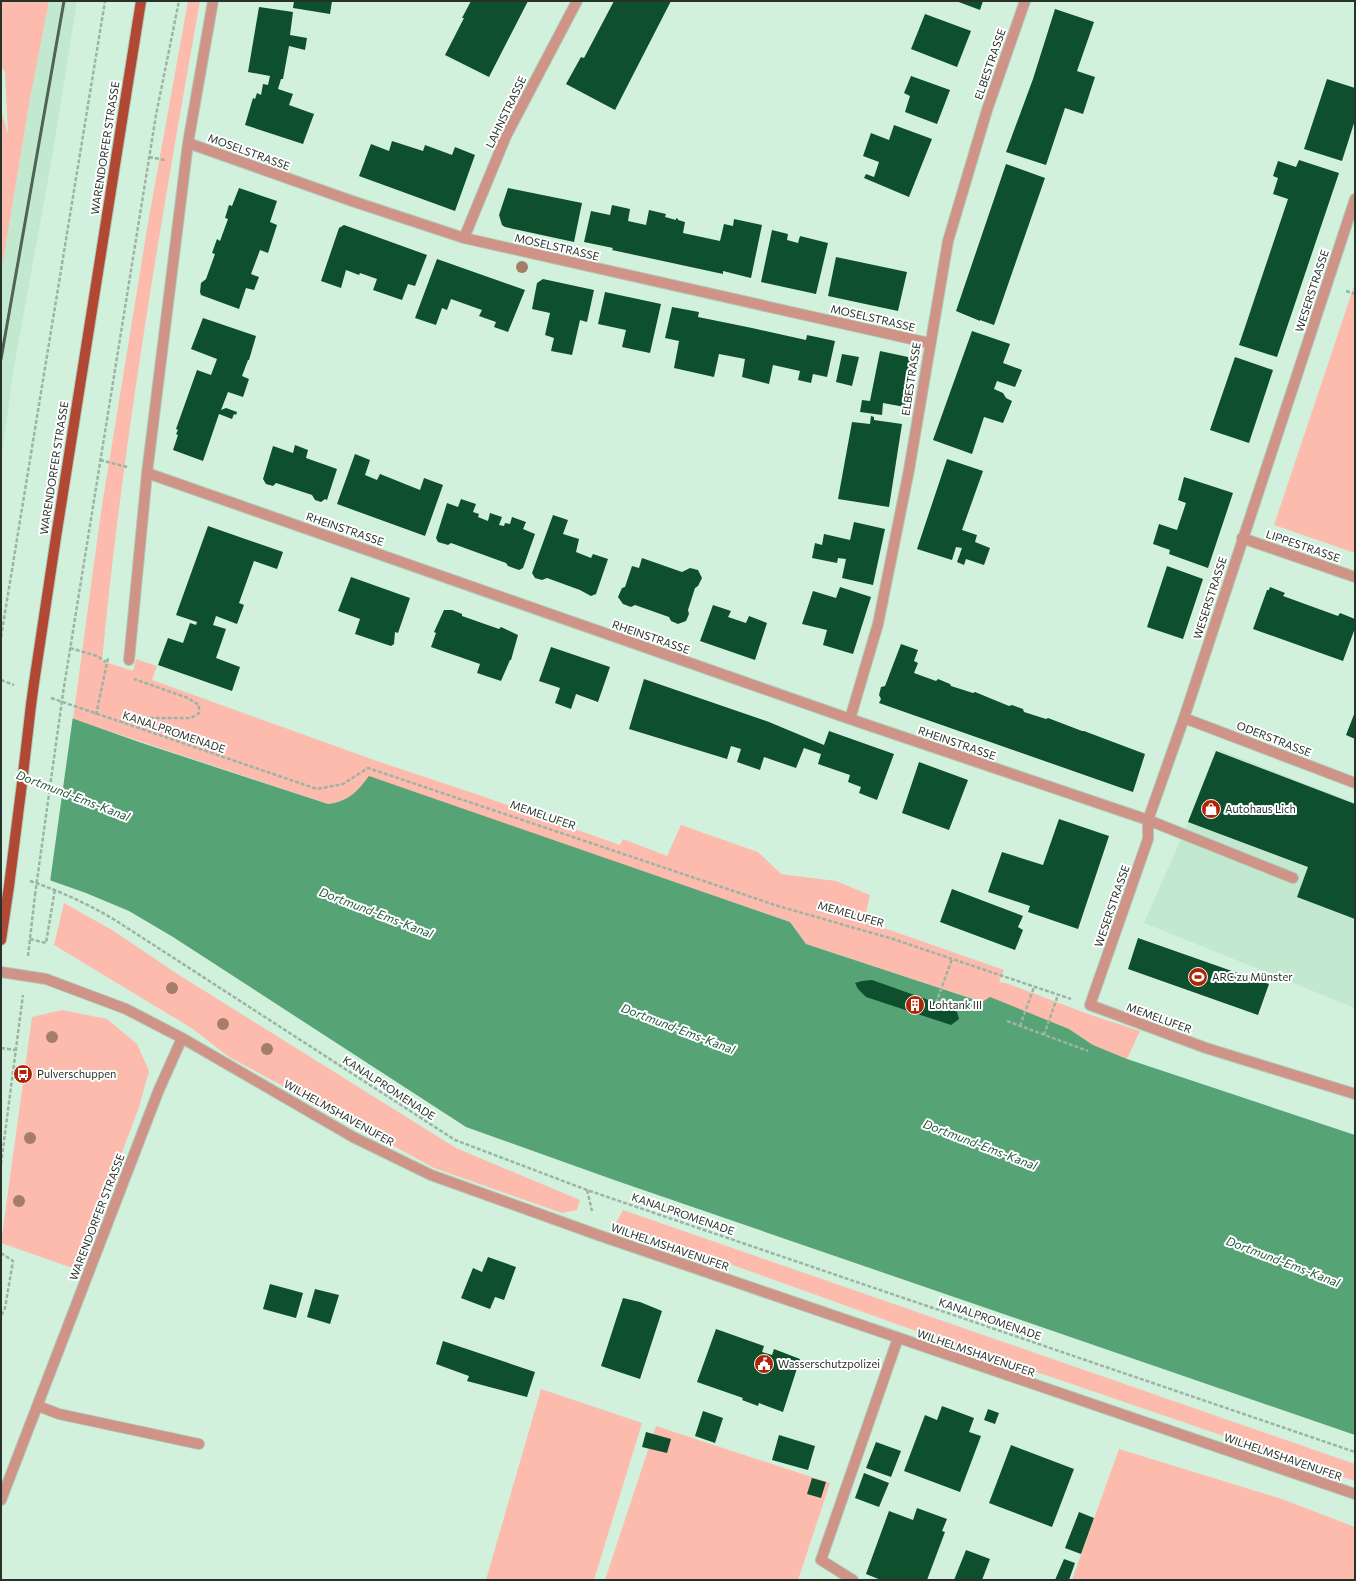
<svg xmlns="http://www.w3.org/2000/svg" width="1356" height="1581" font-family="Commissioner,sans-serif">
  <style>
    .built { fill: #c2e8cf }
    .green { fill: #fdbbad }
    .water { fill: #56a375 }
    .pier { fill: #d2f1dc }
    .building { fill: #0e4f2e }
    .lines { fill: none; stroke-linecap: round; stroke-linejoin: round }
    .minor-casing { stroke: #b0cbb8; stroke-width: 12 }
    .major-casing { stroke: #b0cbb8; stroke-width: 12 }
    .path { stroke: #9bb4a4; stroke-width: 2.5; stroke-dasharray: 4 2; stroke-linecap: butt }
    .minor { stroke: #cf9487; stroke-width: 10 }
    .major { stroke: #b04834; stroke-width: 10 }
    .rail { stroke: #516257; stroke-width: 3 }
    .major-bridge-casing { stroke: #b0cbb8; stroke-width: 12; stroke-linecap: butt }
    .path-bridge { stroke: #9bb4a4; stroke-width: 2.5; stroke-dasharray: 4 2; stroke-linecap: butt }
    .major-bridge { stroke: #b04834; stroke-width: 10 }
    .tree { fill: #a57e6a }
    .labels { text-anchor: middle; stroke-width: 4; stroke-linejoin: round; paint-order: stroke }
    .street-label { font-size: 11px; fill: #26322a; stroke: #fff }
    .poi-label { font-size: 11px; fill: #26322a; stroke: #fff; text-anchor: start }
    .water-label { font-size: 12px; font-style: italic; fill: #1f5939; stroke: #fff }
  </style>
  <rect width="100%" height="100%" fill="#d2f1dc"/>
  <!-- built -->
  <path class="built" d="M49 1H77L52 158 14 367 1 461V271L30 99Z
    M1220 750 1355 803V1008L1144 923Z"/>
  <!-- green -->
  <path class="green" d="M1 1H49L30 99 1 273V110L8 134 5 73 1 65Z
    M188 1H200C161 220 123 440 102 661L133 671 136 659 157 666 152 680 377 761 476 794 620 845 623 839 667 856 681 825 758 852 781 874 836 881 870 895 864 921 1004 970 999 982 1009 984 1088 1014 1140 1031 1127 1059 1093 1045 1069 1029 990 998 983 1002 806 944 790 922 369 777C356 793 349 801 328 804L73 719 101 512 148 223Z
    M1355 283V553L1274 525Z
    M64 903 112 930 179 975 456 1148 580 1200 577 1210 562 1213 434 1168 229 1057 193 1029 54 945Z
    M62 1010 107 1019 137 1044 149 1071 139 1107 78 1270 1 1243 32 1017Z
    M623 1210 1355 1464V1481L902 1326 616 1223Z
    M541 1389 642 1423 594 1580H486Z
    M656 1426 830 1483 798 1580H605Z
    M1119 1449 1282 1499 1355 1527V1580H1072Z"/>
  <!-- water -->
  <path class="water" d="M1 693 139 742 328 804C349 801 356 793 369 776L790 922 806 944 982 1002 990 997 1069 1029 1093 1045 1127 1059 1355 1135V1435L617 1181 466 1127 173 937 129 911 86 893 1 863Z"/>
  <!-- pier -->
  <path class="pier" d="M1 691 73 716 50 882 1 865Z"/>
  <!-- building -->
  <path class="building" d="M294 1H332L330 14 293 8Z
    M471 1H528L489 77 445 55 464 18H462Z
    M614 1H671L615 110 566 84 581 57 584 58Z
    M956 1H983L980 10Z
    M259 7 293 12 290 35 307 38 305 50 289 46 283 79H281L278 89 293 94 289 105 314 114 303 144 245 125 253 98 255 99 257 93 261 95 263 84 268 85 270 76 248 72Z
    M1055 9 1094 22 1077 71 1095 77 1083 114 1065 108 1046 165 1006 152 1033 79Z
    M925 14 971 31 957 67 911 49Z
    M911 76 950 90 937 124 905 112 910 96 904 93Z
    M1327 79 1355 88V120L1342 161 1304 149Z
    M894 125 932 139 909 197 864 178 866 174 874 177 879 162 863 156 871 133 889 140Z
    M392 141 423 151 425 145 452 155 455 147 475 155 455 211 359 176 371 144 389 151Z
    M1299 160 1339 173 1277 357 1239 345 1288 199 1273 194 1278 178 1273 176 1278 161 1296 167Z
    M1006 164 1045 178 994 325 980 320V321L956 311Z
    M239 188 277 201 270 222 277 225 268 253 260 250 251 274 259 277 254 290 246 288 239 309 201 295 200 292 201 283 206 279 215 254 212 253 217 239 220 241 228 219 225 218 229 205 232 206Z
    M508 188 582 203 574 242 505 227 502 225 499 215Z
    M612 205 630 209 628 221 646 225 649 210 666 214 665 217 676 220V218L678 219V220L685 222 683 233 720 241 724 224 733 226 734 219 762 225 751 278 723 271V274L612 250 613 248 584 242 591 211 610 215Z
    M344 225 427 255 415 286 408 284 402 300 373 290 377 279 360 273 359 275 346 270 341 288 321 281 339 228Z
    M772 230 788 234 787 240 798 243 800 236 828 243 816 294 761 282Z
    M836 257 907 272 898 311 828 296Z
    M437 259 525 290 508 332 494 327 496 322 479 316 482 310 451 299 447 310 442 308 436 325 415 318Z
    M543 279 594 290 587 322 580 320 572 355 551 351 554 338 545 335 550 313 532 309 537 283Z
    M605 292 661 304 650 353 622 347 626 330 598 324Z
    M672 307 699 312 698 317 752 328 806 340 807 335 835 341 827 377 813 374 811 383 798 380 800 371 773 365 769 384 742 377 745 359 719 354 714 377 674 368 679 341 665 338Z
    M203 318 256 336 249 360H248L242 376 249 379 243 397 228 392 221 410 226 408 237 412 236 415 234 414 232 419 219 414 203 461 173 450 178 435 176 434 178 430 176 429 197 370 211 375 217 359 191 349Z
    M972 331 1010 344 1003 363 1022 370 1015 387 997 381 994 389 1003 393 1006 398 1012 401 1003 423 984 417 972 454 933 440Z
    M880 351 908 357 912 361 905 407 883 403 882 415 860 412 862 400 870 401Z
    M842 354 859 357 852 386 836 382Z
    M1235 357 1273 370 1249 443 1210 430Z
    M871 416 874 417V420L902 424 889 507 838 499 852 422 870 424Z
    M295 445 308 450 306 458 337 469 327 500 325 499 321 502 315 500 312 495 276 483 273 486 266 484 263 479 273 446 293 453Z
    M355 454 370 460 365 475 377 480 380 474 420 490 424 478 443 485 425 536 337 504Z
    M947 459 983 471 962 530 977 535 975 542 990 548 984 565 966 559 964 565 957 562 962 548 956 547 952 560 917 549Z
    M1184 477 1233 493 1208 568 1169 554 1170 550 1153 544 1159 524 1177 530 1186 503 1178 500Z
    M461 499 476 504 473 512 479 514 478 517 488 521 490 513 502 517 499 525 504 526 505 523 510 524 512 517 526 522 523 529 535 534 523 568 519 570 508 566 506 563 451 543 448 545 438 542 436 538 447 503 458 507Z
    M553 515 568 520 563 534 579 539 576 552 591 558 593 554 608 559 596 594 591 596 580 590 547 578 542 580 535 578 532 573Z
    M854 522 885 529 873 585 842 578 846 559 838 558 837 563 812 558 815 543 822 545 824 534 850 540Z
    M208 526 283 552 277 569 254 561 239 603 244 605 237 624 216 616 213 625 226 629 216 658 240 667 232 691 158 665 168 638 183 643 190 623 196 625 197 622 176 615Z
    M642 558 682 572 690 568 698 570 702 578 698 586 695 588 688 610 689 614 686 621 678 624 671 621 669 617 635 605 631 607 623 604 618 597 622 588 625 587 632 566 639 568Z
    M1167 566 1203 579 1183 639 1147 627Z
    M351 577 410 598 398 633 395 632 394 644 391 646 355 634 360 619 338 611Z
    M840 587 871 597 853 654 823 645 827 630 802 624 813 591 836 598Z
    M1270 587 1285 593 1283 596 1338 616 1340 613 1355 619V628L1343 661 1253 629 1267 590H1269Z
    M713 605 731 611 728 617 746 623 749 616 767 623 755 660 700 641Z
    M444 610H452L462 614V616L499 629 501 627 518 635 511 660H510L501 681 477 673 480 664 431 647 436 633 434 632Z
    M901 644 918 650 914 661 918 663 914 673 936 681 938 679 950 684 951 686 973 693 975 692 1009 706 1012 705 1023 709 1024 712 1046 719 1048 718 1082 731H1084L1145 754 1133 792 879 703 881 699 879 695 881 687 885 686Z
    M551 647 610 667 598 702 576 694 571 709 555 703 560 688 539 681Z
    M644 679 769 722 824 745 829 731 894 754 877 800 859 793 861 787 848 782 850 775 818 764 821 754 804 748 796 768 764 757 760 770 737 762 741 749 731 746 727 759 629 729Z
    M1355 712V739L1346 735Z
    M1216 751 1355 804V919L1297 897 1308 867 1188 822Z
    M919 762 968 780 949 830 902 813Z
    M1059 819 1109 836 1078 929 1028 912 1030 906 988 892 1002 852 1043 865Z
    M952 889 1023 916 1018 927 1023 930 1015 950 940 922Z
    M1138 938 1269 984 1258 1015 1128 969Z
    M872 980 951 1008 957 1012 959 1019 951 1025 866 997 858 989 855 983 862 981Z
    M488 1257 516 1267 504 1300 495 1297 490 1309 461 1298 473 1268 482 1272Z
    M270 1284 303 1293 296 1318 263 1309Z
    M315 1289 339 1295 330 1324 307 1317Z
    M623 1298 640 1302 662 1311 640 1379 601 1366Z
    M716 1329 764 1346 762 1352 772 1355 774 1349 800 1359 783 1412 759 1403 758 1406 742 1400 743 1398 697 1382Z
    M443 1341 535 1372 527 1397 467 1381 469 1376 436 1364Z
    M942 1406 974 1418 969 1432 981 1436 960 1492 904 1471 925 1415 937 1420Z
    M988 1409 999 1413 995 1424 984 1420Z
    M703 1411 723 1418 715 1443 695 1436Z
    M646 1432 671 1439 667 1453 642 1447Z
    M779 1435 815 1446 808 1470 772 1460Z
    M876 1442 901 1451 891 1477 866 1468Z
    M1011 1445 1074 1469 1052 1527 989 1503Z
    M864 1473 889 1483 879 1507 855 1498Z
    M812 1478 826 1482 821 1498 807 1494Z
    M917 1508 947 1519 942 1531 945 1532 927 1580H881L866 1574 889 1511 913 1520Z
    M1079 1512 1094 1518 1081 1554 1065 1548Z
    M966 1550 990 1559 982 1580H954Z
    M1064 1559 1075 1563 1069 1580H1055Z"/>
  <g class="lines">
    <defs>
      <path id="minor" d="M188 143 352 201 464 238 929 343
        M1355 199 1184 718 1148 820V839L1090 1005 1206 1048 1355 1094
        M464 238 506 136 577 1
        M147 473 850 719 1148 820 1293 878
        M1242 538 1355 577
        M129 660 147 473 188 143 213 1
        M1184 718 1355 783
        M850 719 878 624 909 470 948 241 987 110 1025 1
        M1 972 46 979 126 1009 182 1038 353 1137 431 1175 598 1235 1355 1494
        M38 1406 59 1414 199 1444
        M1 1500 158 1092 182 1038
        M853 1580 821 1560 898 1338"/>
      <path id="major" d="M34 683 56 537 141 1
        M22 783 31 705
        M1 940 9 886"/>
    </defs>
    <!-- minor casing -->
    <use href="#minor" class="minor-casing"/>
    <!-- major casing -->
    <use href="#major" class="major-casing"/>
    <!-- path -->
    <path class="path" d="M149 157 165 160
      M1346 291 1355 294
      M100 460 127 467
      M1 637 105 1
      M70 648 97 656 106 662
      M1 680 14 685
      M63 693 156 115 179 1
      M51 698 317 789 343 784 368 768 778 906 893 939 1071 999
      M96 715 108 658
      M120 722 139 718H191L199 713V705L188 698 134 679
      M30 881C60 891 88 904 115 920L455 1140 587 1190 1355 1452
      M30 939 46 943 55 889
      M28 956 35 895
      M936 1003 952 959
      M1007 1021 1088 1051
      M1020 1026 1034 987
      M1044 1035 1058 995
      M1 1048 15 1050
      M1 1164 23 995
      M587 1190 592 1211
      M1 1253 13 1261 5 1308 1 1316"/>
    <!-- minor -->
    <use href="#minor" class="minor"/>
    <!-- major -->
    <use href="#major" class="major"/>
    <!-- rail -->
    <path class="rail" d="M1 359 64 1"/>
    <defs>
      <path id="major-bridge" d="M31 705 34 683
        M9 886 22 783"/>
    </defs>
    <!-- major-bridge casing -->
    <use href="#major-bridge" class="major-bridge-casing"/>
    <!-- path-bridge -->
    <path class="path-bridge" d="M35 895 63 693"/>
    <!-- major-bridge -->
    <use href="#major-bridge" class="major-bridge"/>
  </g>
  <!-- trees -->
  <g class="tree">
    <circle cx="522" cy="267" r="6"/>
    <circle cx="172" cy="988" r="6"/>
    <circle cx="223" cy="1024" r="6"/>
    <circle cx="52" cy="1037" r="6"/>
    <circle cx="267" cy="1049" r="6"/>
    <circle cx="30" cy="1138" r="6"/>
    <circle cx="19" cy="1201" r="6"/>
  </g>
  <!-- icons -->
  <defs>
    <symbol id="shop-disc" viewBox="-11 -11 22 22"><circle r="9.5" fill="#b02305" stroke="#fff"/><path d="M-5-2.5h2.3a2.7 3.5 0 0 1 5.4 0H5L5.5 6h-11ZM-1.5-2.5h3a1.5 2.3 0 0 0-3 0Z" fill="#fff"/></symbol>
    <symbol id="stadium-disc" viewBox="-11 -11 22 22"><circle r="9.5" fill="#b02305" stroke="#fff"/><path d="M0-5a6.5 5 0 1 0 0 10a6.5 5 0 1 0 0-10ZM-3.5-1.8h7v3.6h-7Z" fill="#fff"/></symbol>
    <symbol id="building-disc" viewBox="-11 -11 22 22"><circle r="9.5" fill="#b02305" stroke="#fff"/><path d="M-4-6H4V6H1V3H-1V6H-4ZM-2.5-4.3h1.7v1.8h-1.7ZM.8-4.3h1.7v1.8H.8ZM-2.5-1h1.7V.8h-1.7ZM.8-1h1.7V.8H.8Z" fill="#fff"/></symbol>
    <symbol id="bus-disc" viewBox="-11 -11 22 22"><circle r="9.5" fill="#b02305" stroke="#fff"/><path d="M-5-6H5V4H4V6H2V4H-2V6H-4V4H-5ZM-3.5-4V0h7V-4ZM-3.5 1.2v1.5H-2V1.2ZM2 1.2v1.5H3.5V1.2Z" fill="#fff"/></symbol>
    <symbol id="civic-disc" viewBox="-11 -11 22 22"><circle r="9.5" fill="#b02305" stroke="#fff"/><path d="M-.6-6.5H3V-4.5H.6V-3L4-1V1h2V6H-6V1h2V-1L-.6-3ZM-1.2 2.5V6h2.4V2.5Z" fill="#fff"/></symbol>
  </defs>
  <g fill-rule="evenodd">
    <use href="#shop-disc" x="1200" y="798" width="22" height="22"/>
    <use href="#stadium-disc" x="1187" y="966" width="22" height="22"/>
    <use href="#building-disc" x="904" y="994" width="22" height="22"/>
    <use href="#bus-disc" x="12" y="1063" width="22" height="22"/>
    <use href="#civic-disc" x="753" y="1353" width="22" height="22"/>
  </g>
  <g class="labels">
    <!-- street labels -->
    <g class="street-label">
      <text transform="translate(990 64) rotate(-71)" y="4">ELBESTRASSE</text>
      <text transform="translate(506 112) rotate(-64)" y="4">LAHNSTRASSE</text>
      <text transform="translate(105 148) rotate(-81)" y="4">WARENDORFER STRASSE</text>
      <text transform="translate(249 152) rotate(20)" y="4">MOSELSTRASSE</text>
      <text transform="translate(557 247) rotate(13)" y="4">MOSELSTRASSE</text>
      <text transform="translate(1312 291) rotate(-72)" y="4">WESERSTRASSE</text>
      <text transform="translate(873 318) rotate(13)" y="4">MOSELSTRASSE</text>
      <text transform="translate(911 379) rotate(-81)" y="4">ELBESTRASSE</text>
      <text transform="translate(54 468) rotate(-81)" y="4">WARENDORFER STRASSE</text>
      <text transform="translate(345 529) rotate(19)" y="4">RHEINSTRASSE</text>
      <text transform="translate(1303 546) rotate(19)" y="4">LIPPESTRASSE</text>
      <text transform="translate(1210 598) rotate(-72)" y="4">WESERSTRASSE</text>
      <text transform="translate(651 637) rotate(19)" y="4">RHEINSTRASSE</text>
      <text transform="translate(174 732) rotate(19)" y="4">KANALPROMENADE</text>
      <text transform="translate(1274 739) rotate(21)" y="4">ODERSTRASSE</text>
      <text transform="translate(957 743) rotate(19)" y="4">RHEINSTRASSE</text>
      <text transform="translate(543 815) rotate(19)" y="4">MEMELUFER</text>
      <text transform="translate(1112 906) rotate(-71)" y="4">WESERSTRASSE</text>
      <text transform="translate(851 914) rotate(16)" y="4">MEMELUFER</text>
      <text transform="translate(1159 1018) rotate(20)" y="4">MEMELUFER</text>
      <text transform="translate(389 1088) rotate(33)" y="4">KANALPROMENADE</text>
      <text transform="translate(339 1113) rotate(29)" y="4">WILHELMSHAVENUFER</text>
      <text transform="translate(683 1214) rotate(19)" y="4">KANALPROMENADE</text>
      <text transform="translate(97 1217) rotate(-69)" y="4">WARENDORFER STRASSE</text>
      <text transform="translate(670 1247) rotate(19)" y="4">WILHELMSHAVENUFER</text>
      <text transform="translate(990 1319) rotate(19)" y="4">KANALPROMENADE</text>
      <text transform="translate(976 1353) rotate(19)" y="4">WILHELMSHAVENUFER</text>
      <text transform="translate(1283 1457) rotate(19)" y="4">WILHELMSHAVENUFER</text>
    </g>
    <!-- poi labels -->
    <g class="poi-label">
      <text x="1225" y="813">Autohaus Lich</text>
      <text x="1212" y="981">ARC zu Münster</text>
      <text x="929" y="1009">Lohtank III</text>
      <text x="37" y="1078">Pulverschuppen</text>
      <text x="778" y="1368">Wasserschutzpolizei</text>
    </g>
    <!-- water labels -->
    <g class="water-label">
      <text transform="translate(73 796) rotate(21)" y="4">Dortmund-Ems-Kanal</text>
      <text transform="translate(376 913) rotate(21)" y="4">Dortmund-Ems-Kanal</text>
      <text transform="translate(678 1029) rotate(21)" y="4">Dortmund-Ems-Kanal</text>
      <text transform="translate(980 1145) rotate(21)" y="4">Dortmund-Ems-Kanal</text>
      <text transform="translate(1283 1262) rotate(21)" y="4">Dortmund-Ems-Kanal</text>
    </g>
  </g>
  <!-- border -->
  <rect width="1356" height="1581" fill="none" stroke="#26322a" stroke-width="4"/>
</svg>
